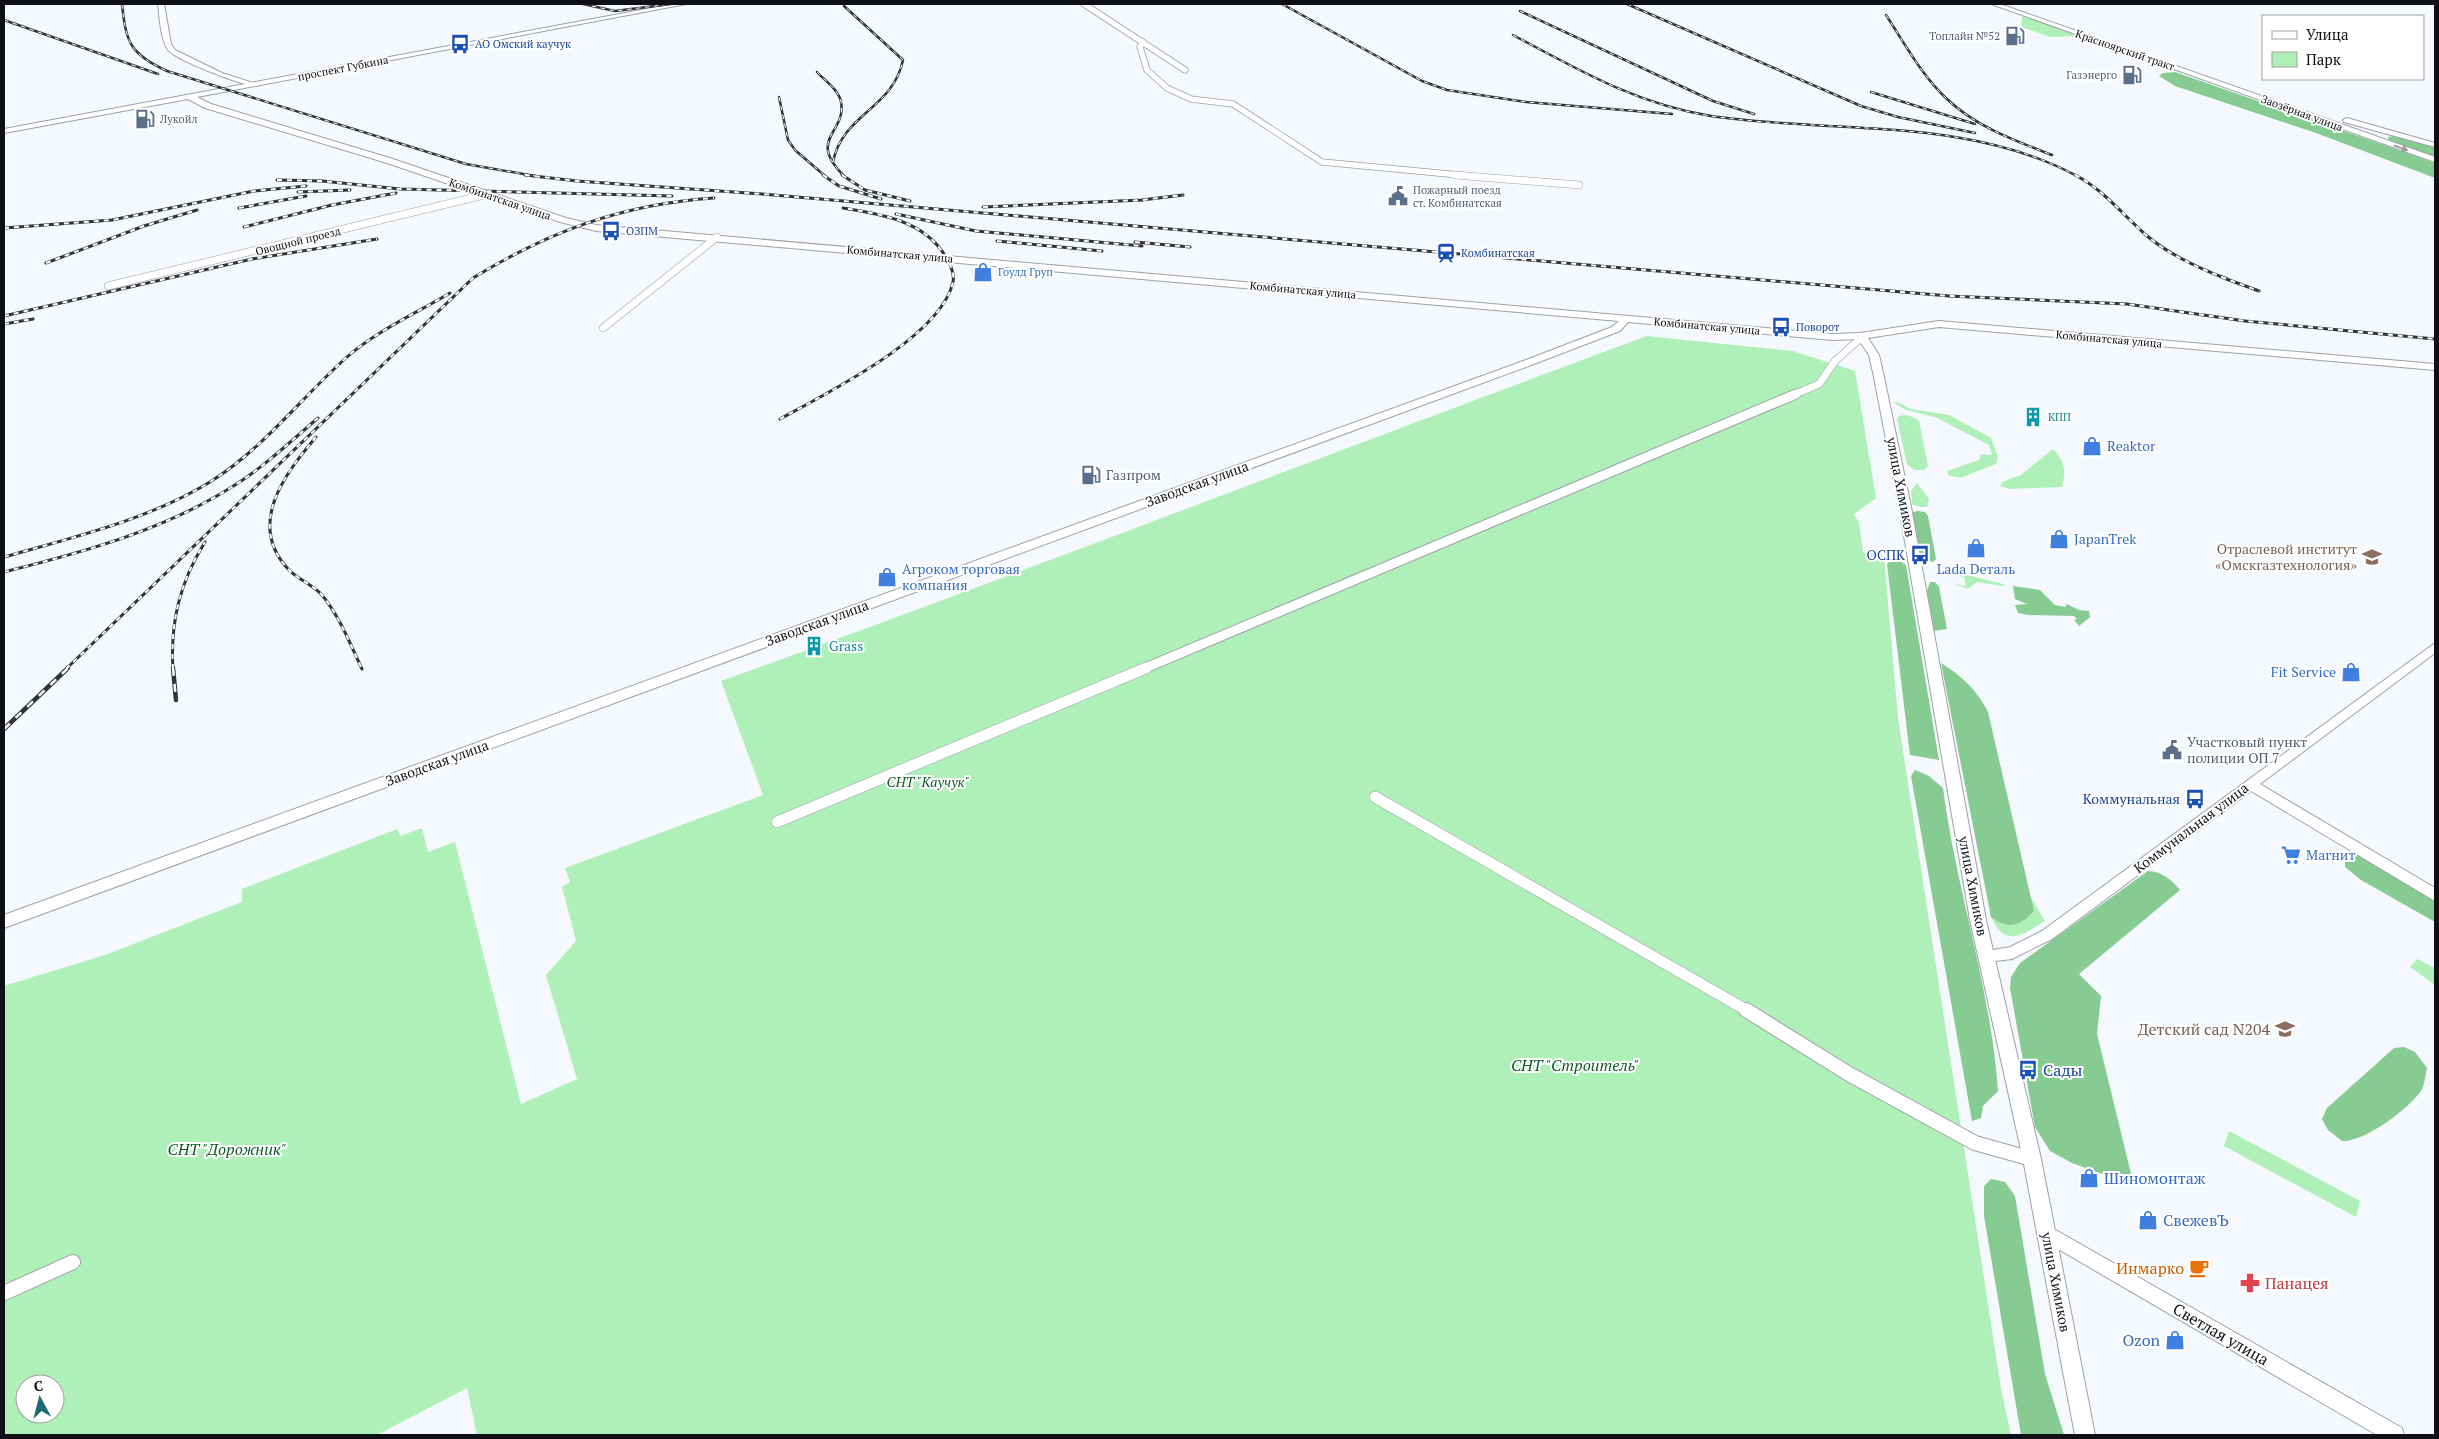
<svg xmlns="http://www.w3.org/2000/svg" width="2439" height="1439" font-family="'PT Serif',serif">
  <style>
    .green { fill: #aff0b8; fill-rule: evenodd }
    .forest { fill: #86cb91 }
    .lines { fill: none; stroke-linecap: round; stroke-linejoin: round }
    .minor-far4-casing { stroke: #9ca1a9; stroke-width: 7 }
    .minor-far3-casing { stroke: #9ca1a9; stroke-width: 8 }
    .minor-far2-casing { stroke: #9ca1a9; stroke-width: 11 }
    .minor-far1-casing { stroke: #9ca1a9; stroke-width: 12 }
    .minor-casing { stroke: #9ca1a9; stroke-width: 16 }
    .tertiary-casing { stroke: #9ca1a9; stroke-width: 2 }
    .secondary-casing { stroke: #9ca1a9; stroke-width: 2 }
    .minor-far4 { stroke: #fff; stroke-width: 5.5 }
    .minor-far3 { stroke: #fff; stroke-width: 7 }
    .minor-far2 { stroke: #fff; stroke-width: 9 }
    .minor-far1 { stroke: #fff; stroke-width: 11 }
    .minor { stroke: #fff; stroke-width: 14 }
    .tertiary { fill: #fff; fill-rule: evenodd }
    .secondary { fill: #fff; fill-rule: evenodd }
    .rail-far2-casing { stroke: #323437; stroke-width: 2.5 }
    .rail-far1-casing { stroke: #323437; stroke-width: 3 }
    .rail-casing { stroke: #323437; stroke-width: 4.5 }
    .rail-far2 { stroke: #fff; stroke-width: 1; stroke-dasharray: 4.5; stroke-linecap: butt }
    .rail-far1 { stroke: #fff; stroke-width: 2; stroke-dasharray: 5; stroke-linecap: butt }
    .rail { stroke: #fff; stroke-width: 2.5; stroke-dasharray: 8; stroke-linecap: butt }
    .oneway { fill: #9f9fa1 }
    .labels { text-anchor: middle; stroke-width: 4; stroke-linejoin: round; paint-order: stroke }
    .far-service-label { font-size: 11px; fill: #4e5e75; stroke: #fff; text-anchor: end }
    .far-transit-label { font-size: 11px; fill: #164399; stroke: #fff; text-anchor: start }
    .far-street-label { font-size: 11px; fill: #0e1013; stroke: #fff }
    .far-shop-label { font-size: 11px; fill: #366cbe; stroke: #fff; text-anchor: start }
    .far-culture-label { font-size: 11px; fill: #0d838f; stroke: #fff; text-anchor: start }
    .shop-label { font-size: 14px; fill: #366cbe; stroke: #fff; text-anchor: start }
    .service-label { font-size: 14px; fill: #4e5e75; stroke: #fff; text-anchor: start }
    .street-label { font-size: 14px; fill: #0e1013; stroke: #fff }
    .education-label { font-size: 14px; fill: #785e54; stroke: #fff; text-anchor: end }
    .transit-label { font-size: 14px; fill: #164399; stroke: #fff; text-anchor: end }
    .culture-label { font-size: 14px; fill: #0d838f; stroke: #fff; text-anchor: start }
    .park-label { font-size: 14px; font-style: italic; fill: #0f5a26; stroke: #fff }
    .near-education-label { font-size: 16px; fill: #785e54; stroke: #fff; text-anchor: end }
    .near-park-label { font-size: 16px; font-style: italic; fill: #0f5a26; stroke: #fff }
    .near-transit-label { font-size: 16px; fill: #164399; stroke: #fff; text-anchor: start }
    .near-shop-label { font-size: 16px; fill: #366cbe; stroke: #fff; text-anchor: start }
    .near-food-label { font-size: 16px; fill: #c56008; stroke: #fff; text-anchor: end }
    .near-health-label { font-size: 16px; fill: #be3a42; stroke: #fff; text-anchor: start }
    .near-street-label { font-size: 16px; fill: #0e1013; stroke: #fff }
  </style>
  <rect width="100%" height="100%" fill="#f5f8fd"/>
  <!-- green -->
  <path class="green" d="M2022 16H2024L2078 36 2050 37 2021 27Z
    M1647 336 1793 351 1855 371 1876 498 1854 514 1859 523 1863 552 1884 556 1898 718 2001 1389 2011 1435H477L467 1388 377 1435H4V986L105 955 242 902V889L397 829 400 836 422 828 428 852 455 842 521 1104 577 1079 546 975 576 941 562 887 570 882 565 868 763 795 721 681C1031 570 1338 450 1647 336ZM25 1384H55V1414H25Z
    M1893 402H1897L1911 409 1949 415 1991 438 1998 458 1996 464 1960 478 1948 475 1947 471 1979 460 1981 454 1992 455 1989 445 1935 417 1906 410Z
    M1905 415 1913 417 1919 421 1928 466 1924 470H1915L1907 465 1897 419 1899 416Z
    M2053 449C2065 461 2066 471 2062 487L2009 489 2000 486 2002 482 2021 475Z
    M1917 483 1929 499 1927 507H1920L1912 504 1911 491Z
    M1953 574 1967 575 2007 585 2002 586 1977 582 1968 589 1954 584 1966 586 1964 577Z
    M2029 894 2045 921C2021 937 2002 948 1990 913Z
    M2417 959 2435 968V985L2410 967Z
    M2229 1131 2360 1201 2356 1217 2224 1146Z"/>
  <!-- forest -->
  <path class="forest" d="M2175 72 2435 163V178L2316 133 2175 86 2159 76 2163 73Z
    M2393 136 2435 147V157L2389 141 2388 137Z
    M1918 511 1925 512 1928 516 1936 559 1933 562 1921 557 1912 515 1913 512Z
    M1892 560 1900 561 1906 565 1939 760 1910 755 1887 564Z
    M1930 582H1935L1939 587 1947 629 1934 631 1927 591Z
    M2013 586 2040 590 2055 605 2065 607 2067 604 2079 610 2089 611 2090 617 2079 626 2074 620 2077 619 2074 616 2028 615 2018 613 2015 605 2027 604 2015 599Z
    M1941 663C1962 676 1977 690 1988 712L2034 911C2020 926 2009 930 1991 917Z
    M1915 770 1929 776 1943 788C1956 890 1991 988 1998 1091L1983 1106 1981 1118 1972 1121 1911 776Z
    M2359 854 2435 899V922L2361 880 2345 867V858Z
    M2148 871C2161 871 2172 880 2180 890L2079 974 2101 996 2097 1034 2134 1186 2072 1163 2050 1151 2035 1127 2010 988 2011 977 2020 963Z
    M2404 1047 2415 1052 2427 1068C2425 1075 2425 1085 2421 1091 2408 1109 2365 1142 2342 1141L2328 1130 2322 1119 2327 1108 2394 1048Z
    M1991 1179 2005 1182 2015 1196 2045 1374 2064 1435H2021L1984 1216V1186Z"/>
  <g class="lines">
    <defs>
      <path id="minor-far4" d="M1084 4 1185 70
        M1143 42 1140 47 1147 70 1167 88 1191 99 1233 104 1322 162 1470 176"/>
      <path id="minor-far3" d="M1455 175 1579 185
        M108 286 488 194
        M603 328 717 237
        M1793 395 1819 384 1835 361 1862 337"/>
      <path id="minor-far2" d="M1143 669 1796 394"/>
      <path id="minor-far1" d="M1375 797 1748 1011
        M777 822 1146 668"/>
      <path id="minor" d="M1746 1010 1849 1074 1975 1143 2032 1159
        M4 1293 73 1262"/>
      <path id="tertiary" d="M158 4H164L171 44 175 50 222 73 257 84V86C245 87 174 59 168 50 160 38 160 18 158 4Z
        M2435 643V653L2260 784 2435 888V901L2251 791 2052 939 2012 959 1987 962 1982 960 1980 956 1982 952 2010 947 2042 931Z
        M2047 1225 2402 1428 2404 1435H2377L2041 1239 2038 1233 2041 1227Z"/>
      <path id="secondary" d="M673 4H686L197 97 211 104 393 159 566 218 596 225 1833 334 1860 333 1939 321 2435 364V370L1939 327 1868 338 1879 355 1884 377 1911 507 1986 920 2041 1159 2095 1435H2075L2023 1159 1970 920 1899 507 1874 377 1869 355 1858 339 1833 340 1628 322 1620 331 1534 364 4 928V915L1526 360 1612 327 1619 321 596 231 560 222 387 163 205 108 188 99 4 133V129Z
        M1991 4H2000L2435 157V162Z
        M2347 118 2435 143V147L2344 122 2343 120Z"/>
    </defs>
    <!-- minor-far4 casing -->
    <use href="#minor-far4" class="minor-far4-casing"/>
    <!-- minor-far3 casing -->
    <use href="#minor-far3" class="minor-far3-casing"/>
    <!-- minor-far2 casing -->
    <use href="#minor-far2" class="minor-far2-casing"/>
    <!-- minor-far1 casing -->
    <use href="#minor-far1" class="minor-far1-casing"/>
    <!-- minor casing -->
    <use href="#minor" class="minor-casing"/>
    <!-- tertiary casing -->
    <use href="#tertiary" class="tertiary-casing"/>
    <!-- secondary casing -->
    <use href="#secondary" class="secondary-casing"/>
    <!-- minor-far4 -->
    <use href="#minor-far4" class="minor-far4"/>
    <!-- minor-far3 -->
    <use href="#minor-far3" class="minor-far3"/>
    <!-- minor-far2 -->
    <use href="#minor-far2" class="minor-far2"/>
    <!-- minor-far1 -->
    <use href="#minor-far1" class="minor-far1"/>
    <!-- minor -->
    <use href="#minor" class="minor"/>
    <!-- tertiary -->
    <use href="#tertiary" class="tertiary"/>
    <!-- secondary -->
    <use href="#secondary" class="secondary"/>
    <defs>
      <path id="rail-far2" d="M122 4C126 43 130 54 167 71L466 164 535 176
        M583 4 615 11 671 4
        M1282 4 1422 81 1447 90 1526 102 1672 114
        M1627 4 1861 106 1898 117 1975 133
        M1520 11 1713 101 1754 114
        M1886 15C1905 44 1922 76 1947 99 1976 127 2016 141 2052 155
        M4 20 158 74
        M1513 35C1579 70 1636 104 1711 116 1833 134 1965 116 2077 176
        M817 72C825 81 839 90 841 102 847 133 806 138 844 176
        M1871 92 1975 124
        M779 97 788 140 795 150 825 176
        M833 162C843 113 893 109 903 60L844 6"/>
      <path id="rail-far1" d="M525 175 577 181 762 194 1949 296 2127 304 2245 321 2435 339
        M823 175 839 186 881 199
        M842 175 865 190 910 201
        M2075 175C2104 190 2122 214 2146 235 2169 255 2198 268 2227 279
        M277 180 322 181 400 189 672 196
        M298 192 350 190
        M983 207 1142 200 1183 195
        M239 208 306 196
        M896 214 976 231 1142 246
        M244 227 332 205 396 193
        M4 228 112 220 254 191 306 186
        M997 241 1102 251
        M1135 242 1190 247
        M46 263 144 226 197 210
        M2221 277 2259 291
        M4 316 252 259 377 239
        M4 324 33 319
        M780 419C827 393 941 337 953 282 955 273 949 261 944 254 922 220 880 214 843 208
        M316 437C284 475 246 525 289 570 299 580 313 585 322 595 340 617 350 644 362 669
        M4 557C74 537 148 520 210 482 263 449 301 398 347 357 378 330 415 314 450 293
        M4 572C84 552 165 530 235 485 265 466 291 441 318 418
        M66 669 473 278C550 231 623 204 714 198
        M173 669C170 622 180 582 205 542"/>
      <path id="rail" d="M173 668 176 700
        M4 729 68 668"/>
    </defs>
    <!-- rail-far2 casing -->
    <use href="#rail-far2" class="rail-far2-casing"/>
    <!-- rail-far1 casing -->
    <use href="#rail-far1" class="rail-far1-casing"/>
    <!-- rail casing -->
    <use href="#rail" class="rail-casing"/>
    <!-- rail-far2 -->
    <use href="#rail-far2" class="rail-far2"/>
    <!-- rail-far1 -->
    <use href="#rail-far1" class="rail-far1"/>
    <!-- rail -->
    <use href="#rail" class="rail"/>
  </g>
  <!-- one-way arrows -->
  <defs><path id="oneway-solid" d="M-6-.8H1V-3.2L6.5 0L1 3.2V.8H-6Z" transform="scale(1.25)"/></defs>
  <use class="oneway" href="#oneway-solid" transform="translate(2401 148) rotate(19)"/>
  <!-- icons -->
  <defs>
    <symbol id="fuel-bare" viewBox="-9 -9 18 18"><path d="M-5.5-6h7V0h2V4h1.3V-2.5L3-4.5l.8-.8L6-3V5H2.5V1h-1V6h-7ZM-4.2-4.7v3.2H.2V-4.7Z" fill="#5c6f8a" stroke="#fff" stroke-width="2.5" paint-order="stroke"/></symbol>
    <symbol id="bus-bare" viewBox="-9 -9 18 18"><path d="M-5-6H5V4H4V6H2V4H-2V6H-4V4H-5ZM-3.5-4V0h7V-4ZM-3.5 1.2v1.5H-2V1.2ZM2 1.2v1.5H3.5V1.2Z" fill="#1a4fb4" stroke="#fff" stroke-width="2.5" paint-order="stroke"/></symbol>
    <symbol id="civic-bare" viewBox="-9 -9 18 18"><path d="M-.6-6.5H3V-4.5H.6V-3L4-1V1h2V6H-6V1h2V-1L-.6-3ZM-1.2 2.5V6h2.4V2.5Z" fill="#5c6f8a" stroke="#fff" stroke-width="2.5" paint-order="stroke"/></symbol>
    <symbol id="station-bare" viewBox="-9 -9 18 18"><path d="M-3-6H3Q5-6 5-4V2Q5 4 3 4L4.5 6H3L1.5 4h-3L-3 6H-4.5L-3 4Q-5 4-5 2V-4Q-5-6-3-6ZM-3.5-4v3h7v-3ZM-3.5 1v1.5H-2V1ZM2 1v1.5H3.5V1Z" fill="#1a4fb4" stroke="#fff" stroke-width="2.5" paint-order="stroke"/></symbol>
    <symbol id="shop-bare" viewBox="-9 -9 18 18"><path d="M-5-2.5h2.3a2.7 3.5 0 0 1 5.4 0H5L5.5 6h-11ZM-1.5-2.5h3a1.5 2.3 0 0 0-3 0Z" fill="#3f7fe0" stroke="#fff" stroke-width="2.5" paint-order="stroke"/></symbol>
    <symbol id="building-bare" viewBox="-9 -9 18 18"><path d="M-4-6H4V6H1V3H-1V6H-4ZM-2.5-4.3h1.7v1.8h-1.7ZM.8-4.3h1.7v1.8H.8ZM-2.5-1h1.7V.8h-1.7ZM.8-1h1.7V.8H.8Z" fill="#0f9aa8" stroke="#fff" stroke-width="2.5" paint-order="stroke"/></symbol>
    <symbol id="university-bare" viewBox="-9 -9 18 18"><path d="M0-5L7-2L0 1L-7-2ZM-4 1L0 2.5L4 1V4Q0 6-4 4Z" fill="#8d6e63" stroke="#fff" stroke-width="2.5" paint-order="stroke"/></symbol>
    <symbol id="supermarket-bare" viewBox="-9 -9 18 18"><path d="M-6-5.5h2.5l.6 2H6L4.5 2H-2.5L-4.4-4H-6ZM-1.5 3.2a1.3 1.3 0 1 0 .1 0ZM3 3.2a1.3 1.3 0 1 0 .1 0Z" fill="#3f7fe0" stroke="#fff" stroke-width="2.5" paint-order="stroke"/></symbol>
    <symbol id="school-bare" viewBox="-9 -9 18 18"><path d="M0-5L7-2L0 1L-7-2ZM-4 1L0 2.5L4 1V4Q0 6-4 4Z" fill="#8d6e63" stroke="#fff" stroke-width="2.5" paint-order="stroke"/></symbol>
    <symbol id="cafe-bare" viewBox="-9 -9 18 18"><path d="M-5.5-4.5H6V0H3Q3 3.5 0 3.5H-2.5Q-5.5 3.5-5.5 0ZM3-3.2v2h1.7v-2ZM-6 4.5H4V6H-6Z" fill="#e8710a" stroke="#fff" stroke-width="2.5" paint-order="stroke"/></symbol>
    <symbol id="pharmacy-bare" viewBox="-9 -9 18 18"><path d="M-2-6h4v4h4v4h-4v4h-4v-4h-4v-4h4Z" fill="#e0444e" stroke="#fff" stroke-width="2.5" paint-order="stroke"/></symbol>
  </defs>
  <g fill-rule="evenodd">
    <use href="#fuel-bare" x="2001" y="22" width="28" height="28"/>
    <use href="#bus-bare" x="446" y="30" width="28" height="28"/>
    <use href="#fuel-bare" x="2118" y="61" width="28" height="28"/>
    <use href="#fuel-bare" x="131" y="105" width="28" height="28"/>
    <use href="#civic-bare" x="1384" y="182" width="28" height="28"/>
    <use href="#bus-bare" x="597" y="217" width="28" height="28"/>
    <use href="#station-bare" x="1432" y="239" width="28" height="28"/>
    <use href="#shop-bare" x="969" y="258" width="28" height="28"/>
    <use href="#bus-bare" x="1767" y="313" width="28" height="28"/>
    <use href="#building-bare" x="2019" y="403" width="28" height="28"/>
    <use href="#shop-bare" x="2078" y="432" width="28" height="28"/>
    <use href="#fuel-bare" x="1077" y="461" width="28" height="28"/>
    <use href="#shop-bare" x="2045" y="525" width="28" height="28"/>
    <use href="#shop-bare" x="1962" y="534" width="28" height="28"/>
    <use href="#bus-bare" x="1906" y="541" width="28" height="28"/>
    <use href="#university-bare" x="2358" y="543" width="28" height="28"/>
    <use href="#shop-bare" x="873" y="563" width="28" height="28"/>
    <use href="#building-bare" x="800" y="632" width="28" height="28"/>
    <use href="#shop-bare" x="2337" y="658" width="28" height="28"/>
    <use href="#civic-bare" x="2158" y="736" width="28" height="28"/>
    <use href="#bus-bare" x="2181" y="785" width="28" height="28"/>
    <use href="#supermarket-bare" x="2277" y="841" width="28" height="28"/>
    <use href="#school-bare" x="2271" y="1015" width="28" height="28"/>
    <use href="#bus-bare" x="2014" y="1056" width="28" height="28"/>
    <use href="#shop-bare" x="2075" y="1164" width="28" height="28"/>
    <use href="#shop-bare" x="2134" y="1206" width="28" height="28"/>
    <use href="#cafe-bare" x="2185" y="1254" width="28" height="28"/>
    <use href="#pharmacy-bare" x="2236" y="1269" width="28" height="28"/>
    <use href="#shop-bare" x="2161" y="1326" width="28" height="28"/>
  </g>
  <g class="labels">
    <!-- far-service labels -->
    <g class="far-service-label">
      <text x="2000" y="40">Топлайн №52</text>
      <text x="2117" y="79">Газэнерго</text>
      <text x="160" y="123" text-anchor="start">Лукойл</text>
      <text x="1413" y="194" text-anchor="start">Пожарный поезд<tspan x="1413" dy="13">ст. Комбинатская</tspan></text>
    </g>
    <!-- far-transit labels -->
    <g class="far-transit-label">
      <text x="475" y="48">АО Омский каучук</text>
      <text x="626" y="235">ОЗПМ</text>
      <text x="1461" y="257">Комбинатская</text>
      <text x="1796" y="331">Поворот</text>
    </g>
    <!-- far-street labels -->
    <g class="far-street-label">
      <text transform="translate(2125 50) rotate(19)" y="4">Красноярский тракт</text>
      <text transform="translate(343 68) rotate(-11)" y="4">проспект Губкина</text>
      <text transform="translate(2302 113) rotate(20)" y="4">Заозёрная улица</text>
      <text transform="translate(500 199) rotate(19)" y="4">Комбинатская улица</text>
      <text transform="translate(298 241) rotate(-14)" y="4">Овощной проезд</text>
      <text transform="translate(900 254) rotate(5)" y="4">Комбинатская улица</text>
      <text transform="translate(1303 290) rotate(5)" y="4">Комбинатская улица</text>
      <text transform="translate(1707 326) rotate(5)" y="4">Комбинатская улица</text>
      <text transform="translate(2109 339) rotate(5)" y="4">Комбинатская улица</text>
    </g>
    <!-- far-shop labels -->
    <g class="far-shop-label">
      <text x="998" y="276">Гоулд Груп</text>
    </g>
    <!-- far-culture labels -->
    <g class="far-culture-label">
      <text x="2048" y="421">КПП</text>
    </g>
    <!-- shop labels -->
    <g class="shop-label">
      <text x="2107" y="451">Reaktor</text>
      <text x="2074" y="544">JapanTrek</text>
      <text x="902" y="574">Агроком торговая<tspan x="902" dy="16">компания</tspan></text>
      <text x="1976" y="574" text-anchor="middle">Lada Dеталь</text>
      <text x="2336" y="677" text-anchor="end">Fit Service</text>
      <text x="2306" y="860">Магнит</text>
    </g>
    <!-- service labels -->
    <g class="service-label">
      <text x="1106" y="480">Газпром</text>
      <text x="2187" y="747">Участковый пункт<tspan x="2187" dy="16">полиции ОП 7</tspan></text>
    </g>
    <!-- street labels -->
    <g class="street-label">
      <text transform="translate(1197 484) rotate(-20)" y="5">Заводская улица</text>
      <text transform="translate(1901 487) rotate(79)" y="5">улица Химиков</text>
      <text transform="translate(817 623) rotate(-20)" y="5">Заводская улица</text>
      <text transform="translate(437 763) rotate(-20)" y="5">Заводская улица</text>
      <text transform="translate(2191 828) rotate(-37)" y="5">Коммунальная улица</text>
      <text transform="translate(1973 886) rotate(79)" y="5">улица Химиков</text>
      <text transform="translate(2056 1282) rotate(79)" y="5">улица Химиков</text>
    </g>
    <!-- education labels -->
    <g class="education-label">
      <text x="2357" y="554">Отраслевой институт<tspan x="2357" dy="16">«Омскгазтехнология»</tspan></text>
    </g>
    <!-- transit labels -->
    <g class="transit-label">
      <text x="1905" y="560">ОСПК</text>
      <text x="2180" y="804">Коммунальная</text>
    </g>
    <!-- culture labels -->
    <g class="culture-label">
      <text x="829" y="651">Grass</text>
    </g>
    <!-- park labels -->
    <g class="park-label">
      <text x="928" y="787">СНТ "Каучук"</text>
    </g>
    <!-- near-education labels -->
    <g class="near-education-label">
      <text x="2270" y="1035">Детский сад N204</text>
    </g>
    <!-- near-park labels -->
    <g class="near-park-label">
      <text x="1575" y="1071">СНТ "Строитель"</text>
      <text x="227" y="1155">СНТ "Дорожник"</text>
    </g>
    <!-- near-transit labels -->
    <g class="near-transit-label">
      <text x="2043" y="1076">Сады</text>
    </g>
    <!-- near-shop labels -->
    <g class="near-shop-label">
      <text x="2104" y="1184">Шиномонтаж</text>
      <text x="2163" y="1226">СвежевЪ</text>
      <text x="2160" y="1346" text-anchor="end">Ozon</text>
    </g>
    <!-- near-food labels -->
    <g class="near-food-label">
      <text x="2184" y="1274">Инмарко</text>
    </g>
    <!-- near-health labels -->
    <g class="near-health-label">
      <text x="2265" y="1289">Панацея</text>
    </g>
    <!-- near-street labels -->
    <g class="near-street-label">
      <text transform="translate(2221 1334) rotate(30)" y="6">Светлая улица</text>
    </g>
  </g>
  <!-- border -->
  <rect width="2439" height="1439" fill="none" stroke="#0e1013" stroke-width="10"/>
  <!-- legend -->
  <rect x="2262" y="15" width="162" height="65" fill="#ffffff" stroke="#9f9fa1"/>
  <rect x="2272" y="31" width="25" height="8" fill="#ffffff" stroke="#9f9fa1"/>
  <text x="2306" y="40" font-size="15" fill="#0e1013">Улица</text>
  <rect x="2272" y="52" width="25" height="15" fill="#aff0b8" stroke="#9f9fa1"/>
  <text x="2306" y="65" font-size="15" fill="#0e1013">Парк</text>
  <!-- north arrow -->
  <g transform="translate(40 1399) rotate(353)"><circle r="24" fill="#ffffff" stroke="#9f9fa1"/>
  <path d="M0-4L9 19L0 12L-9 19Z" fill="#1e6972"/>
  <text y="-8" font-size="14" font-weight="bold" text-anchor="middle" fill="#0e1013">С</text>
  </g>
</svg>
